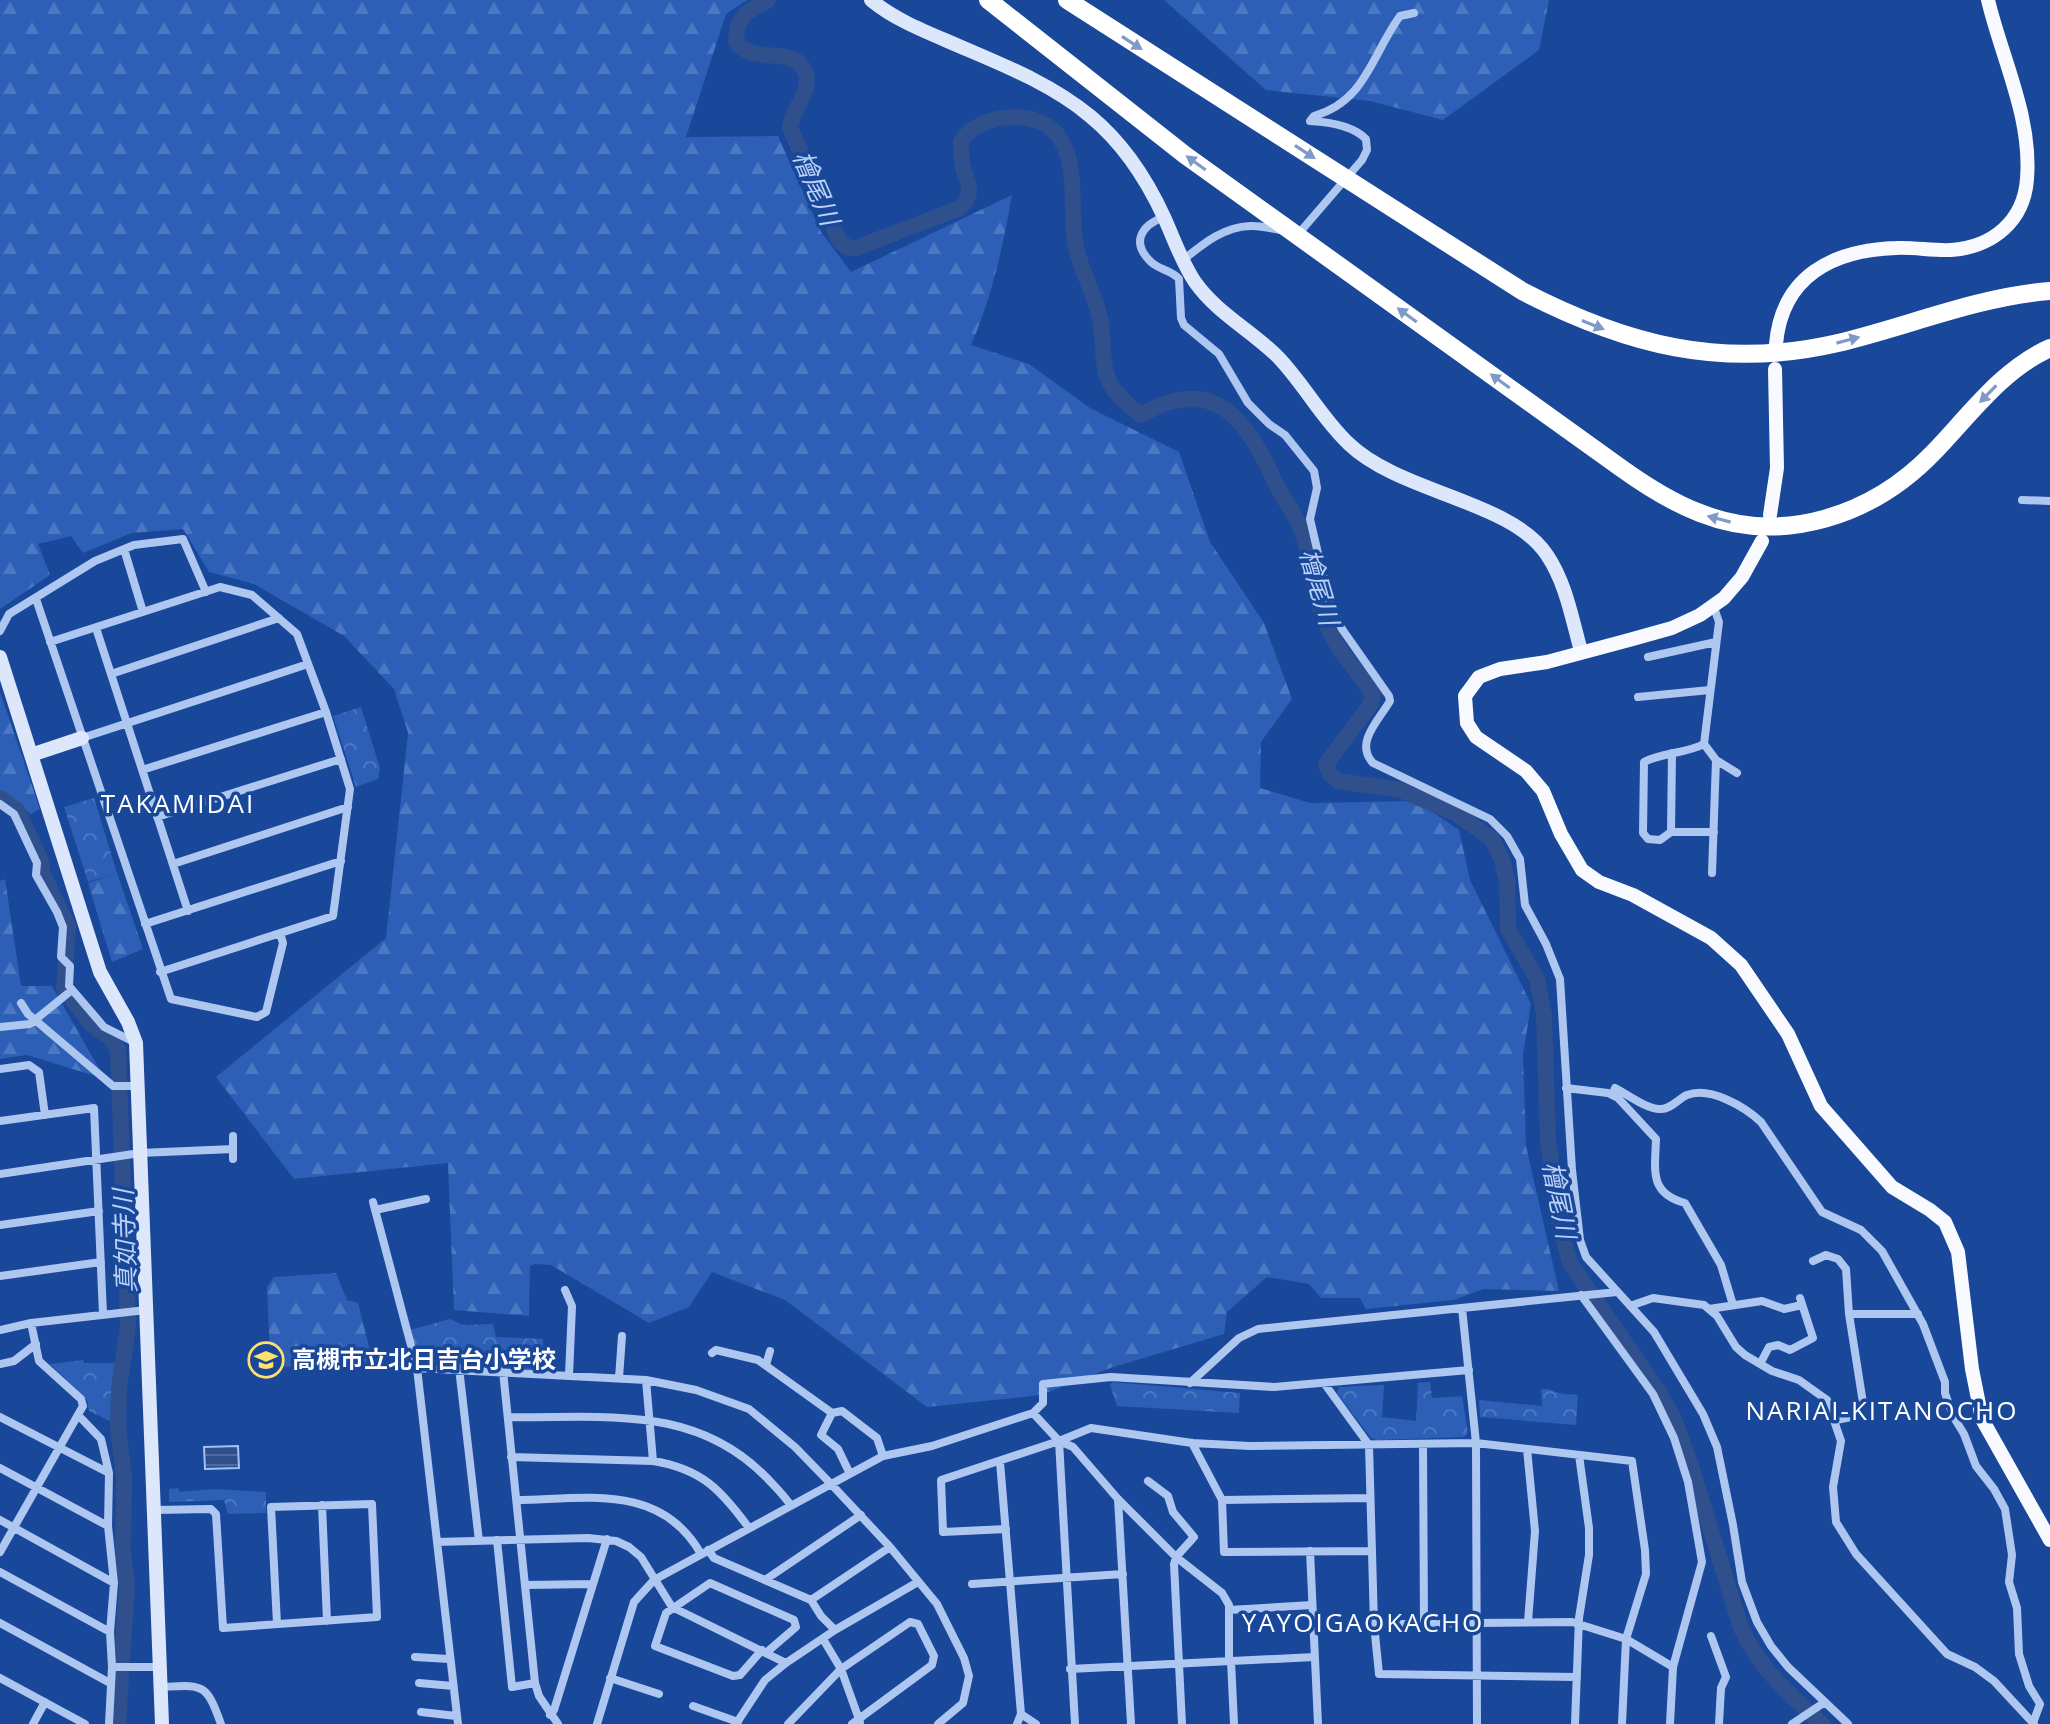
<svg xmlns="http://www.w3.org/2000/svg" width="2050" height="1724" font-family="'Open Sans','Noto Sans JP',sans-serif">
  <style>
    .forest { fill: url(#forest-firs) }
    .park { fill: url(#park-crowns) }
    .water { fill: url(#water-rules); stroke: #a1c1f3; stroke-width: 2 }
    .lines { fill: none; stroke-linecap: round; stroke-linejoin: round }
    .river { stroke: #2f508d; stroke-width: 16 }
    .street { stroke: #aec7f1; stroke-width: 8 }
    .secondary { stroke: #dce7fc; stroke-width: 14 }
    .primary { stroke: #f8faff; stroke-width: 14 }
    .highway { stroke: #fff; stroke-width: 18 }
    .oneway { fill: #809ac7 }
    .labels { text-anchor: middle; stroke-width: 7; stroke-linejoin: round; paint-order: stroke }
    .poi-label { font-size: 24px; font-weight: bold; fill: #fff; stroke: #194799; text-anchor: start }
    .water-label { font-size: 26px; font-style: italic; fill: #bad1f7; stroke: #194799 }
    .neighbourhood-label { font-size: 26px; letter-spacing: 2px; fill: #fff; stroke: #194799 }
  </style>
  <defs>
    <pattern id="forest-firs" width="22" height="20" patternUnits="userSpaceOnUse" patternTransform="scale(2)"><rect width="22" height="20" fill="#2d5fb6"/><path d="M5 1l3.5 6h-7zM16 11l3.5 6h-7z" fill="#4c77c1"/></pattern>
    <pattern id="park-crowns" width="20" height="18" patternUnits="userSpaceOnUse" patternTransform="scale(2)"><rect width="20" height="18" fill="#2d5fb6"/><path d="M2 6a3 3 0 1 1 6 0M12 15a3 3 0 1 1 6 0" fill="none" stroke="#4c77c1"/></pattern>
    <pattern id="water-rules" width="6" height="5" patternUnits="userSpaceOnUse" patternTransform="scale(2)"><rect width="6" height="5" fill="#2f508d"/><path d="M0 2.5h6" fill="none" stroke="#4e6a9e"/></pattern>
  </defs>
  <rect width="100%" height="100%" fill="#194799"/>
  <!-- forest -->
  <path class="forest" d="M0 0H747L726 14 686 137 778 136 821 232 851 272 1012 195C1003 246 992 297 971 345L1029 364 1090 408 1179 452 1210 542 1264 623 1292 699 1261 742 1260 788 1310 803 1416 801 1459 830 1470 880 1531 1004 1523 1055 1526 1146 1559 1291 1483 1289 1454 1300 1366 1309 1360 1298H1321L1309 1284 1267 1277 1227 1312 1224 1334 1110 1368 1041 1395 927 1407 785 1300 712 1272 689 1307 649 1323 551 1265 535 1264 530 1266 529 1316 454 1310 448 1163 294 1179 216 1077 386 938 408 733 394 689 344 636 254 584 209 572 183 529 132 533 83 553 71 536 38 544 50 575 0 609Z
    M1164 0H1549L1539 50 1443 120 1370 101 1266 90Z
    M0 692 40 809 31 814 0 792Z
    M117 873 143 949 112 962 88 883Z
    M5 879 21 986H52L105 1079 27 1055 0 1059V881Z
    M336 1273 347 1300 358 1303 373 1363 285 1367 270 1356 267 1287 274 1277Z"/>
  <!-- park -->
  <path class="park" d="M361 707 380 768 378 779 356 787 333 716Z
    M94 798 117 873 88 882 64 807Z
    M450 1319 463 1325 493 1324 496 1337 543 1339V1370L419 1361 410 1330Z
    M83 1360 84 1363H115L114 1423 89 1411 87 1400 50 1364Z
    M1112 1382 1240 1393 1239 1413 1117 1406 1110 1385Z
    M1430 1382 1432 1398 1462 1396 1468 1433 1464 1437 1376 1440 1371 1438 1337 1393 1339 1387 1384 1385 1382 1417 1416 1421 1418 1383Z
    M1541 1389C1553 1387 1558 1397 1575 1394L1578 1396 1576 1425 1480 1417 1479 1400 1542 1406Z
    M178 1488 179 1492 215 1489 266 1492V1513L228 1514 224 1500 169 1502V1489Z"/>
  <!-- water -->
  <path class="water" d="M238 1446 239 1468 205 1469 204 1447Z"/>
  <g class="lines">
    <!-- river -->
    <path class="river" d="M768 0C747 12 736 16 736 42 755 67 796 43 806 74 811 91 792 110 790 128L840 242 849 248H856L960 208C977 190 966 183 962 163 961 156 961 149 961 142 978 112 1043 107 1061 140 1078 170 1070 210 1075 243 1080 271 1097 296 1101 324 1104 344 1101 367 1111 385 1119 398 1130 406 1141 415 1217 371 1248 423 1277 486 1285 502 1298 517 1303 534 1313 566 1315 604 1331 634 1342 656 1360 675 1373 694L1371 704 1326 764 1330 774 1338 781 1400 790 1457 814 1492 839 1502 860 1507 880 1508 929 1537 979 1544 1014 1548 1142 1561 1231 1570 1263 1657 1389 1674 1419 1691 1466 1741 1628C1760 1669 1789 1694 1822 1724
      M0 798 18 811 41 861 42 872 68 926 64 989 93 1026 109 1037 118 1049 128 1326 119 1388 118 1428 124 1476 123 1551 127 1585 118 1724"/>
    <!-- street -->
    <path class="street" d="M1164 217C1142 225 1130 242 1151 262 1159 270 1172 270 1179 279L1181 318 1184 325 1219 354 1248 403 1269 424 1285 435 1314 471 1317 488 1310 519 1330 605 1342 629 1389 696 1390 701C1379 720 1354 743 1373 763L1490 819 1507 836 1520 859 1525 905 1546 944 1560 979 1572 1170 1580 1240 1586 1257 1654 1332 1703 1414 1717 1447 1733 1525 1742 1582 1757 1622 1771 1646 1788 1667 1848 1724
      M1183 260C1203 244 1223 227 1250 226 1267 225 1282 233 1300 232L1362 160 1367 150 1366 139C1352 125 1329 122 1310 121L1314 116C1366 101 1371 56 1400 16L1414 13
      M2022 500 2050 501
      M124 549 143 612
      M36 599 171 999 257 1017 266 1012 283 943 280 933
      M1713 605 1719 622 1704 744 1716 760 1737 773
      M96 628 188 911
      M0 631 9 614 95 561 134 545 183 539 206 592
      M50 642 220 587 252 595 297 634 326 712 350 789 333 916 160 972
      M1648 657 1716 642
      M111 674 279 618
      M1638 697 1710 690
      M82 738 308 664
      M1704 744C1685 754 1663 752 1644 762L1643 833 1648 839 1660 840 1671 832H1714
      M142 770 326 712
      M0 804 14 814 37 863 36 875 57 912 63 927 61 957 70 966 69 986 104 1027 134 1042
      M157 817 341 759
      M1671 832 1672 753
      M173 864 348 807
      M1712 873 1716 760
      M145 924 341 861
      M21 1003 28 1014 113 1086H138
      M0 1027 30 1024 72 990
      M0 1069 29 1065 39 1072 45 1115
      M1566 1088 1608 1093 1618 1098 1656 1139C1655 1171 1649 1193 1685 1203L1721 1265 1733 1305
      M1612 1095 1615 1088C1627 1094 1646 1109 1660 1109 1670 1110 1678 1099 1687 1095 1710 1086 1745 1107 1761 1122L1822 1212 1861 1230 1882 1251 1923 1324 1945 1382V1393L1953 1416 1964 1434 1976 1466 1994 1489 2005 1509 2012 1555 2009 1582 2017 1608 2019 1654 2029 1686 2040 1704 2033 1723
      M0 1121 94 1108 103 1314
      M233 1136V1159
      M0 1174 140 1153 233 1149
      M373 1202 417 1368 458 1724
      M375 1210 426 1199
      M0 1225 99 1211
      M1813 1261 1826 1255 1838 1259 1846 1269 1849 1314 1863 1403 1851 1417 1836 1420
      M0 1276 101 1262
      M565 1290 572 1306 569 1375
      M1581 1295 1653 1394 1674 1438 1688 1482 1702 1562 1673 1667
      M1630 1306 1653 1298 1704 1305 1717 1316 1736 1347 1745 1355 1772 1371 1799 1380 1827 1400 1841 1441 1833 1487 1836 1522 1856 1554 1947 1654 1975 1667 1994 1681 2034 1724
      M1462 1308 1476 1443 1477 1724
      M1709 1309 1762 1301 1784 1309 1802 1305
      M1849 1314H1918
      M0 1330 31 1323 146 1310
      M712 1353 716 1350 758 1360 832 1413 842 1411 877 1438 883 1456
      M0 1364 14 1361 36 1344
      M1760 1364 1769 1347 1778 1345 1790 1350 1813 1338 1800 1298
      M766 1365 770 1351
      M417 1368 646 1380 696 1390 749 1409 795 1447 831 1484 890 1547 937 1604 964 1658 969 1676 963 1703 938 1724
      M459 1368 479 1541
      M503 1371 535 1683 539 1696 558 1724
      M619 1378 622 1336
      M646 1380 653 1461
      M1190 1383 1239 1338 1258 1329 1617 1292
      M1324 1383 1369 1445 1374 1624 1379 1674 1577 1677
      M832 1413 821 1435 838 1449 850 1474
      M1033 1413 1043 1403V1384L1111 1377 1274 1387 1469 1370
      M78 1415 101 1439 109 1473
      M0 1417 109 1473 108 1526 114 1583 110 1632 112 1667 109 1724
      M508 1417C603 1419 694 1403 767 1478 775 1487 784 1495 791 1506
      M1059 1441 1075 1724
      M1192 1443 1222 1500 1224 1552 1371 1551
      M1423 1444 1424 1624
      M1527 1449 1535 1531 1528 1622
      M511 1457 653 1461C702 1469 721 1490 749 1528
      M1000 1462 1021 1714 1017 1724
      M0 1468 108 1526
      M1148 1481 1168 1496 1173 1512 1194 1537 1176 1557 1174 1564 1182 1724
      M1118 1499 1131 1724
      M517 1500C586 1499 661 1483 701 1554
      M1222 1500 1370 1498
      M322 1505 327 1621
      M154 1510 211 1509 216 1514 223 1628 377 1617 372 1504 271 1507 277 1624
      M0 1520 114 1583
      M1006 1529 943 1532 941 1480 1059 1441 1091 1428 1192 1443 1250 1446 1476 1443 1632 1461 1645 1550 1646 1574 1626 1639 1622 1724
      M497 1540 512 1687 535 1683
      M437 1542 588 1538 616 1541 629 1547 641 1557 672 1607 786 1663
      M708 1550 714 1558 811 1600 821 1616 835 1630
      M1310 1551 1318 1724
      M0 1552 83 1406 81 1399 39 1361 31 1323
      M0 1572 110 1632
      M765 1580 861 1515
      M972 1584 1123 1574
      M526 1585 592 1584
      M811 1600 890 1547
      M1229 1610 1312 1605
      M0 1623 110 1683
      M1374 1624 1572 1622 1626 1639 1673 1667 1670 1724
      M1711 1636 1726 1677 1721 1688 1719 1724
      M823 1639 841 1669 860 1722
      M762 1650 740 1675 733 1676 655 1646 666 1613 710 1583 794 1620 796 1627 767 1652
      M415 1657 449 1659
      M1231 1661 1234 1724
      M112 1667H159
      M1070 1669 1314 1657
      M0 1678 85 1724
      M610 1678 659 1694
      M419 1683 453 1686
      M161 1687C203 1685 206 1682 221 1724
      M693 1706 738 1722
      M421 1712 456 1716
      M1021 1714 1036 1724
      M550 1715 554 1710 607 1539
      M33 1724 45 1702
      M597 1724 634 1602 654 1580 883 1456 932 1446 1033 1413 1059 1441 1073 1447 1118 1499 1176 1557 1222 1593 1229 1605V1661
      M736 1724 765 1680 786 1663 835 1630 918 1582
      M788 1724 841 1669 910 1622 918 1624 934 1656 932 1665 852 1724
      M1575 1724 1579 1618 1589 1555V1528L1579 1455
      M1792 1724 1825 1702"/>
    <!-- secondary -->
    <path class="secondary" d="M871 0C893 18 919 29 945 40 995 62 1048 81 1090 116 1123 143 1146 178 1164 217 1174 239 1182 263 1195 282 1216 312 1250 330 1276 355 1303 382 1321 418 1349 444 1400 493 1512 501 1547 555 1566 583 1572 619 1581 651
      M0 657 100 972 128 1022 136 1043 162 1724
      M31 755 82 738"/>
    <!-- primary -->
    <path class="primary" d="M1776 344C1782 276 1833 250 1896 248 1914 247 1933 251 1951 250 1993 247 2024 221 2027 179 2032 117 2002 59 1988 0
      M1770 515 1777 468 1775 369
      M1762 541 1742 577 1724 598 1700 615 1672 628 1629 640 1547 662 1500 669 1479 677 1465 696 1467 723 1476 737 1526 771 1543 791 1561 834 1582 870 1599 882 1633 895 1711 938 1741 965 1788 1034 1821 1106 1892 1187 1930 1210 1945 1222 1958 1252 1972 1369 1982 1419 2050 1540"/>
    <!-- highway -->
    <path class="highway" d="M988 0 1185 155 1621 468C1646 486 1671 502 1700 513 1783 546 1873 515 1933 453 1969 416 2001 370 2050 348
      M1067 0 1522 291C1626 345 1722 370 1838 343 1909 326 1977 297 2050 291"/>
  </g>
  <!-- one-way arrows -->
  <defs><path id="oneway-solid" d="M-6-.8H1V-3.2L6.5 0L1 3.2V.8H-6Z" transform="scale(2)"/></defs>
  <g class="oneway">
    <use href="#oneway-solid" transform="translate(1132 43) rotate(33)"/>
    <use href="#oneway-solid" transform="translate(1305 152) rotate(33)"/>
    <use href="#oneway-solid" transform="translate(1196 163) rotate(-144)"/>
    <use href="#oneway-solid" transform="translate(1407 315) rotate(-144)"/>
    <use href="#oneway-solid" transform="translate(1593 325) rotate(22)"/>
    <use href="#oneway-solid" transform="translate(1848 340) rotate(-15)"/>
    <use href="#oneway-solid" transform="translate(1500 381) rotate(-144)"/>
    <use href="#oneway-solid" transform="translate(1988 394) rotate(134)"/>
    <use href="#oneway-solid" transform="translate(1719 519) rotate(-165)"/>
  </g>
  <!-- icons -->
  <defs>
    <symbol id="school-ring" viewBox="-11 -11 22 22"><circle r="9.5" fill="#194799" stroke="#ffe06e" stroke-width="1.5"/><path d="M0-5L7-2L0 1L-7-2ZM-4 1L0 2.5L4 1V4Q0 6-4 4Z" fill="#ffe06e"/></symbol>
  </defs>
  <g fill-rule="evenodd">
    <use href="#school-ring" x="246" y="1340" width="40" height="40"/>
  </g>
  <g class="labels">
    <!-- poi labels -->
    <g class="poi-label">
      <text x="292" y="1368">高槻市立北日吉台小学校</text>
    </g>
    <!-- water labels -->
    <g class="water-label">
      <text transform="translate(816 188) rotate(67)" y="9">檜尾川</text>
      <text transform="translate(1319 587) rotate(74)" y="9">檜尾川</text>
      <text transform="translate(1559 1200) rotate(79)" y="9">檜尾川</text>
      <text transform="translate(125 1241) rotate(-92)" y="9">真如寺川</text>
    </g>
    <!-- neighbourhood labels -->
    <g class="neighbourhood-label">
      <text x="178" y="813">TAKAMIDAI</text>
      <text x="1882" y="1420">NARIAI-KITANOCHO</text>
      <text x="1363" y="1632">YAYOIGAOKACHO</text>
    </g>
  </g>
</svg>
